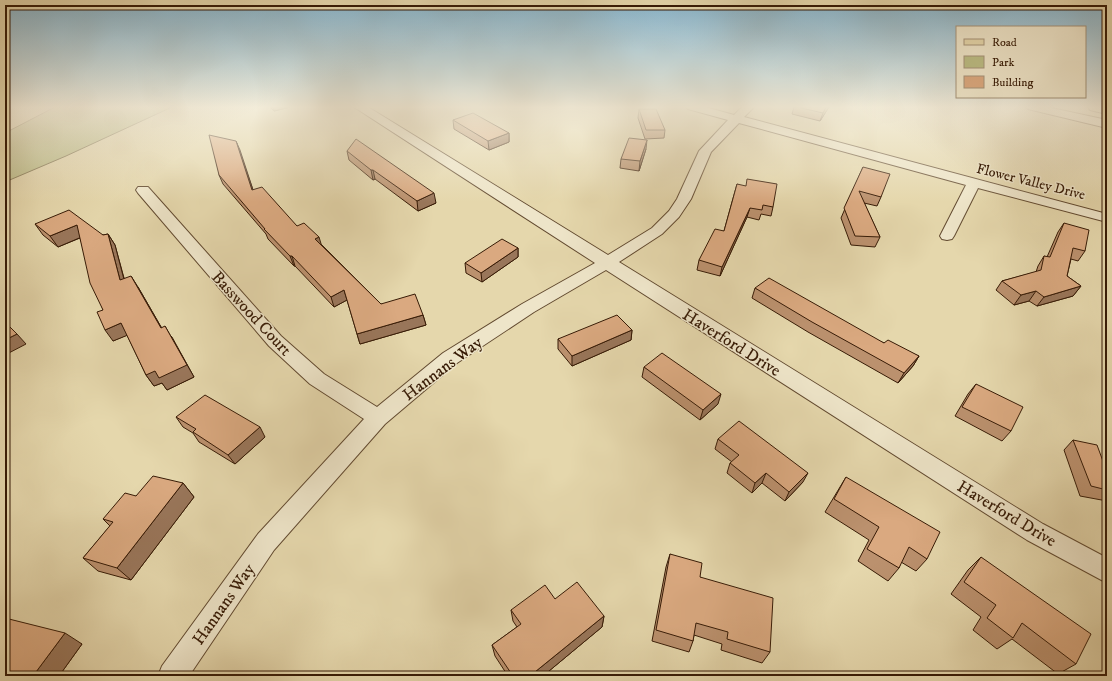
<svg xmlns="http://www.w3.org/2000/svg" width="1112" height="681" font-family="'IM FELL DW Pica',serif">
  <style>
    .green { fill: #bbbd85; stroke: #796c46 }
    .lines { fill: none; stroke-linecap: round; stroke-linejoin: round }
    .minor-casing { stroke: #624a30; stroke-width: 2 }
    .primary-casing { stroke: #371b06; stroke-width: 2 }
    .minor { fill: #eee5c9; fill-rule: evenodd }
    .primary { fill: #e5d7ac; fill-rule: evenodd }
    .wall { fill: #bb916e; stroke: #371b06 }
    .shaded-wall { fill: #99765a; stroke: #371b06 }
    .building { fill: #daa980; stroke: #371b06 }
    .labels { text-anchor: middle; stroke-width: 3; stroke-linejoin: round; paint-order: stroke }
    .far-street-label { font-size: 14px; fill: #371b06; stroke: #eee5c9 }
    .street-label { font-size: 17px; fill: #371b06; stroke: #eee5c9 }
  </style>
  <rect width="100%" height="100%" fill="#e5d7ac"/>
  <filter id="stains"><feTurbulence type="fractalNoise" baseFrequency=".005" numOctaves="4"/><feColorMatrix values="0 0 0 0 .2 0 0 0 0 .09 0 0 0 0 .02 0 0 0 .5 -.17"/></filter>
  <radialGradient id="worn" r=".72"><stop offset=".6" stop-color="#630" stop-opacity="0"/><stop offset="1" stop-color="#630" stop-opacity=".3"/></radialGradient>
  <!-- green -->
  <path class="green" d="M55 107H172L66 156 5 182V133Z"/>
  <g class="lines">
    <defs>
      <path id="minor" d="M354 107H368L608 255 652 228 669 211 677 199 699 151 728 120 688 109 686 107H705L734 115 742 107H754L744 117 1107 214V222L978 188 954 236 952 239 947 240 942 239 940 236 966 185 739 123 711 152 691 199 679 217 662 234 619 262 1043 524 1107 558V583L1027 540 606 270 534 312 457 363 385 424 274 550 189 676H158L162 666 258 534 364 419 310 384 269 346 138 193 136 190 138 187H148L281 336 324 374 377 407 443 353 522 304 595 263Z
        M1026 107H1047L1107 120V128L1028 109Z"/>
      <path id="primary" d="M1088 107H1107V114L1090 110Z"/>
    </defs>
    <!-- minor casing -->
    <use href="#minor" class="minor-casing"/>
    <!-- primary casing -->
    <use href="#primary" class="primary-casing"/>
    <!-- minor -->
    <use href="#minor" class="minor"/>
    <!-- primary -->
    <use href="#primary" class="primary"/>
  </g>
  <!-- wall -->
  <path class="wall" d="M270 107H290L274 111Z
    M794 107H829L820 121 792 114Z
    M639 109 665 130 664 138 645 139 638 118Z
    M453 120 509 133V142L489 150 454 129Z
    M236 141 253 190 297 226 321 244 381 304 423 315 426 325 360 344 347 300 334 307 295 266H294L268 239 266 234 223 184 219 175Z
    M646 149 639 171 620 168 621 159Z
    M347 151 436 203 418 211 375 179 373 180 349 160Z
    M863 167 881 197 877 206 864 203 880 237 875 247 851 245 841 218Z
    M737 184 773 207 771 216 761 214 759 220 747 217 720 276 697 270 699 260 724 231Z
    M1064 223 1085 251 1078 261 1071 259 1067 276 1081 286 1073 296 1037 306 1029 301 1014 305 996 290 1002 281 1036 272 1038 266 1044 256 1047 257 1058 232Z
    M35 224 103 235 108 234 115 245 124 278 138 287 161 327 172 337 194 377 167 390 162 383 154 386 146 375 127 335 113 341 80 238 58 247 43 235Z
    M518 248V257L482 282 466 273 465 263Z
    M755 288 884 343 919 356 913 366 898 383 808 332 752 298Z
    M632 330 631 340 572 366 558 349V339Z
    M644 367 718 404 700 420 642 377Z
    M976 384 1011 431 1002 441 955 416 968 394Z
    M176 417 265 437 235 464 199 442 193 433 183 427Z
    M718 439 803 482 785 501 762 483 752 493 727 473 730 463 732 462 715 449Z
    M1073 440 1104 464 1107 465V501L1080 496 1064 450Z
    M846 477 927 559 916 571 901 562 899 568 888 581 858 561 869 540 825 512Z
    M183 483 194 497 131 580 98 571 83 558 110 526 103 519 136 496Z
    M670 554 700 577 770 652 762 663 721 650 722 644 694 635 693 641 689 652 652 641 666 567Z
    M981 557 1076 664 1058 674 1012 639 997 649 973 630 981 617 951 594 968 570Z
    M555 599 604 616 602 627 543 676H508L495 656 492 645 517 627 513 621 511 610Z
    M5 618 82 644 59 676H5Z"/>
  <!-- shaded-wall -->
  <path class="shaded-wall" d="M273 107H290L274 111Z
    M826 107H829L820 121 823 113Z
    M509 133V142L489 150 488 141Z
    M647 140 646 149 639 171 640 161Z
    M236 141 240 150 256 199 252 190Z
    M371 170H373L375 179 373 180Z
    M434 193 436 203 418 211 417 201Z
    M750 208 747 217 720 276 722 267Z
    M77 225 84 236 58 247 50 236Z
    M108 234 115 245 127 291 120 280Z
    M319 237 322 247 315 239Z
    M518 248V257L482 282 481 273Z
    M290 256H292L295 266H294Z
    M131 276 138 287 168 339 161 328Z
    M1081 286 1073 296 1037 306 1044 297Z
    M344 290 347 300 334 307 331 297Z
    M1036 291 1029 301 1014 305 1021 295Z
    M423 315 426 325 360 344 357 334Z
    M121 323 128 335 113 341 105 330Z
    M165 326 194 377 167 390 162 383 154 386 146 375Z
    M632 330 631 340 572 366V356Z
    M17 334 26 344 5 355V340Z
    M919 356 913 366 898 383 904 373Z
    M721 394 718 404 700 420 703 410Z
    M260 427 265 437 235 464 228 455Z
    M766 473 762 483 752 493 755 483Z
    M808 473 803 482 785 501 789 492Z
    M183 483 194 497 131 580 117 568Z
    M604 616 602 627 543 676H530Z
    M65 633 82 644 59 676H33Z"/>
  <!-- building -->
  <path class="building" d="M797 107H826L823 113Z
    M639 109H656L665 130H646Z
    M473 113 509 133 488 141 453 120Z
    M209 135 236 141 252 190 262 187 297 226 304 223 319 237 315 239 381 304 415 294 423 315 357 334 344 290 331 297 292 256H290L264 229H265L219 175Z
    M629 138 647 140 640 161 621 159Z
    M356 139 434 193 417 201 373 170H371L347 151Z
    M863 167 890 174 881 197 859 191 880 237 855 236 844 208Z
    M747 179 777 184 773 207 763 205 762 210 750 208 722 267 699 260 715 229 724 231 737 184 746 186Z
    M69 210 103 235 108 234 120 280 131 276 161 328 165 326 187 365 159 378 155 371 146 375 121 323 105 330 97 312 103 310 90 283 77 225 50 236 35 224Z
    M1064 223 1089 230 1085 251 1073 248 1067 276 1081 286 1044 297 1036 291 1021 295 1002 281 1041 270 1044 256 1050 257Z
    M502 239 518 248 481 273 465 263Z
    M769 278 884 343 888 340 919 356 904 373 812 322 755 288Z
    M617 315 632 330 572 356 558 339Z
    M5 322 17 334 5 340Z
    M662 353 721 394 703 410 644 367Z
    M976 384 1023 407 1011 431 962 407Z
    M205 395 260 427 228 455 193 432 196 429 176 417Z
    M739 421 808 473 789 492 766 473 755 483 730 463 739 455 718 439Z
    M1073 440 1097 445 1104 464 1107 465V490L1091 486Z
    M153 476 183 483 117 568 83 558 113 522 103 519 125 493 136 496Z
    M846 477 940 532 927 559 909 547 899 568 867 549 879 527 834 499Z
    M670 554 702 563 700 577 773 598 770 652 727 639 728 632 696 623 693 641 656 630Z
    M981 557 1091 634 1076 664 1022 623 1013 638 987 618 996 605 964 582Z
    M577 582 604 616 530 676H513L492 645 521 624 511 610 545 585 555 599Z
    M5 618 65 633 33 676H17L5 673Z"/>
  <!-- sky -->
  <linearGradient id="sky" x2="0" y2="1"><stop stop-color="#87b6cf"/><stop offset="0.53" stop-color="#f3edda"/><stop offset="1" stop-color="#f3edda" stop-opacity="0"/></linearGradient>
  <rect width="1112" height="202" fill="url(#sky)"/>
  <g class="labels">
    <!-- far-street labels -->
    <g class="far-street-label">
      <text transform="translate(1031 181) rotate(14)" y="5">Flower Valley Drive</text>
    </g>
    <!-- street labels -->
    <g class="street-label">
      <text transform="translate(252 313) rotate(47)" y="6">Basswood Court</text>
      <text transform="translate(732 342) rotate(32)" y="6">Haverford Drive</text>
      <text transform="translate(442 368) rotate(-37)" y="6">Hannans Way</text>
      <text transform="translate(1007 513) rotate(31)" y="6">Haverford Drive</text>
      <text transform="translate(223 604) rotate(-55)" y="6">Hannans Way</text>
    </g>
  </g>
  <!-- margin -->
  <rect width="1112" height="681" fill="none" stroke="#e5d7ac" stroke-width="20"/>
  <rect x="6" y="6" width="1100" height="669" fill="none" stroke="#371b06" stroke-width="2"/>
  <rect x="10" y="10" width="1092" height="661" fill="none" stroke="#371b06"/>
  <!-- legend -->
  <rect x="956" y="26" width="130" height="72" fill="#eee5c9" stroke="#a5947b"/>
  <rect x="964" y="39" width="20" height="6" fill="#e5d7ac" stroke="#a5947b"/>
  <text x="992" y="46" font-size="12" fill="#371b06">Road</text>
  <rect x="964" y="56" width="20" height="12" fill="#bbbd85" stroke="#a5947b"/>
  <text x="992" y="66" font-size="12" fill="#371b06">Park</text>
  <rect x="964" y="76" width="20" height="12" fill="#daa980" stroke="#a5947b"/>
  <text x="992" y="86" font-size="12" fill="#371b06">Building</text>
  <rect width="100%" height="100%" filter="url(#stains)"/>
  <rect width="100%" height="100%" fill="url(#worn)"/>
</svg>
